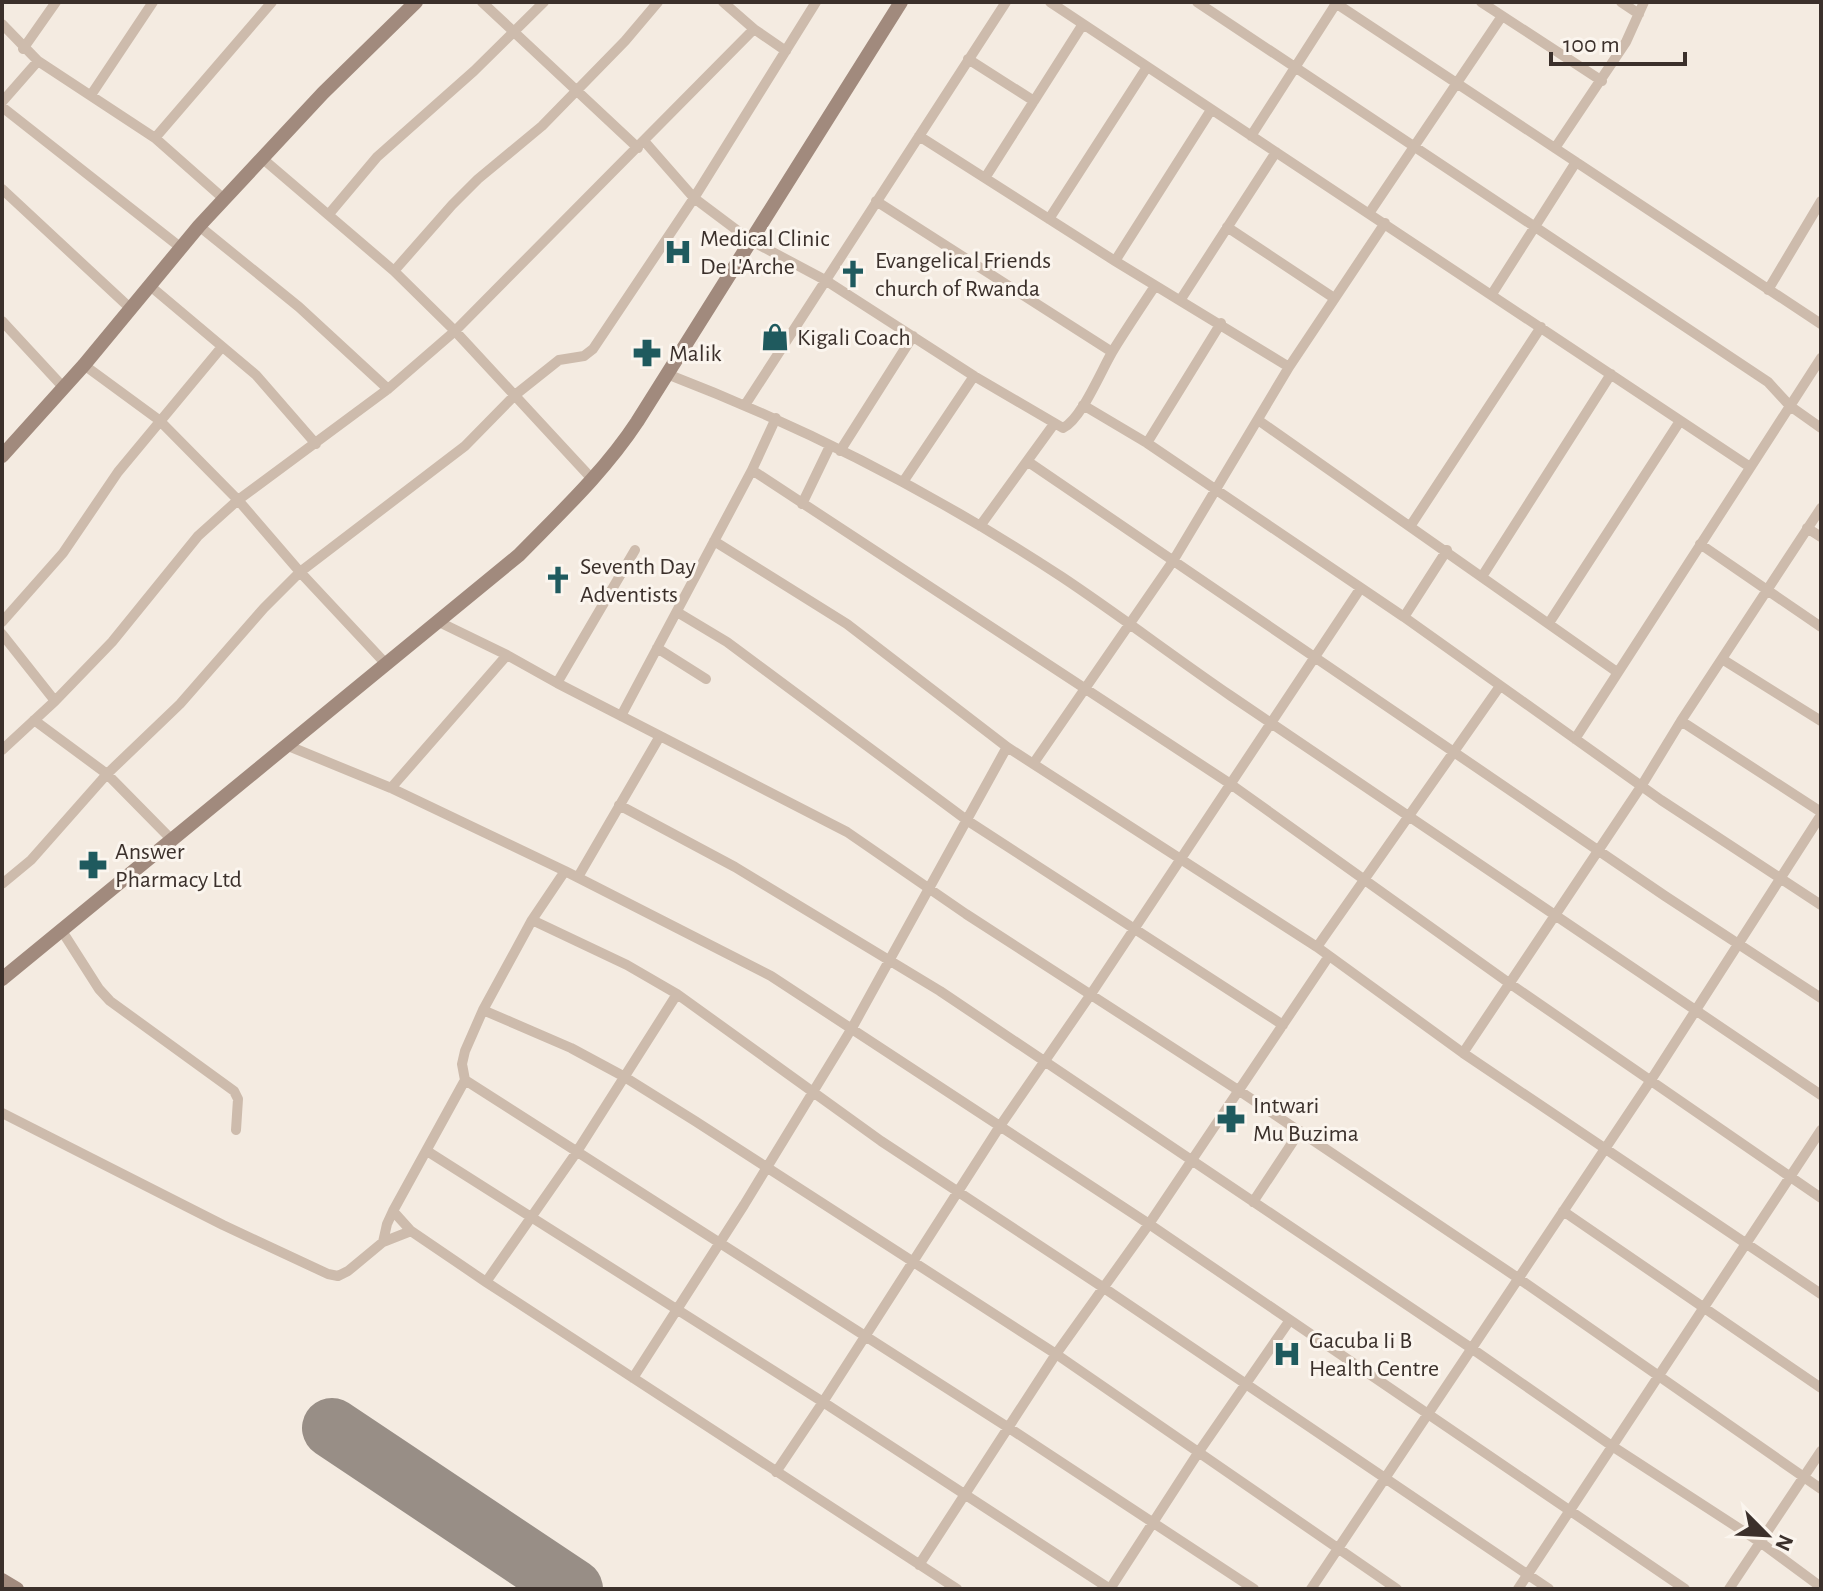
<svg xmlns="http://www.w3.org/2000/svg" width="1823" height="1591" font-family="'Alegreya Sans',sans-serif">
  <style>
    .lines { fill: none; stroke-linecap: round; stroke-linejoin: round }
    .runway { stroke: #988e86; stroke-width: 60 }
    .street { stroke: #cdbbac; stroke-width: 10 }
    .secondary { stroke: #a18a7d; stroke-width: 14 }
    .labels { text-anchor: middle; stroke-width: 6; stroke-linejoin: round; paint-order: stroke }
    .poi-label { font-size: 24px; fill: #3b302b; stroke: #fbf5ee; text-anchor: start }
  </style>
  <rect width="100%" height="100%" fill="#f4ebe1"/>
  <g class="lines">
    <!-- runway -->
    <path class="runway" d="M332 1428 573 1589"/>
    <!-- street -->
    <path class="street" d="M482 2 638 148
      M723 2 754 29
      M1050 2 1750 467
      M1197 2 1768 382 1790 406 1821 428
      M1334 2 1821 324
      M1481 2 1602 81
      M1621 2 1639 14
      M2 24 38 61 155 138 224 199
      M23 49 56 2
      M968 59 1034 101
      M91 95 153 2
      M2 102 38 61
      M2 107 180 247
      M919 136 1115 261 1289 367
      M1251 136 1337 2
      M155 138 272 2
      M645 142 694 198 750 240 825 280 974 376 1063 428C1082 419 1102 368 1114 349 1127 328 1141 307 1155 286
      M1555 148 1626 42 1644 2
      M263 159 394 271 455 331 593 480
      M985 178 1083 24
      M2 189 130 308
      M876 201 1112 352
      M1370 212 1502 16
      M329 214 377 157 474 71 544 2
      M1049 219 1147 67
      M199 226 299 307 388 389
      M1227 227 1334 298
      M1115 261 1211 110
      M394 271 452 205 478 179 542 126 625 41 658 2
      M149 285 256 375 316 444
      M1768 290 1821 201
      M1492 294 1576 162
      M1181 299 1276 152
      M2 321 64 388
      M84 365 159 420 238 500 300 572 386 664
      M667 374C805 427 939 496 1062 577 1119 615 1174 657 1231 696 1428 828 1624 962 1821 1095
      M745 405 1006 2
      M1083 405 1147 443 1404 617 1661 800 1821 905
      M1258 420 1617 672
      M1147 443 1221 323
      M840 451 913 336
      M1027 461 1665 896 1821 998
      M752 470 1229 783 1509 983 1821 1198
      M903 482 974 376
      M802 504 830 446
      M1411 525 1541 327
      M980 526 1054 424
      M1807 528 1821 537
      M714 541 847 624 1007 747 1317 947 1463 1053 1821 1294
      M1700 544 1821 627
      M1483 575 1611 374
      M677 612 727 642 968 821 1283 1025
      M1404 617 1447 550
      M437 621 507 655 557 683 847 832 966 914 1238 1090 1518 1278 1821 1489
      M2 622 63 553 118 472 221 348
      M1549 623 1680 421
      M2 634 55 701
      M657 648 706 679
      M1722 659 1821 721
      M557 683 635 550
      M621 716 752 470 776 418
      M34 720 107 774 171 839
      M1681 721 1821 812
      M1575 739 1821 358
      M286 745 391 788 565 871 771 976 1149 1224 1685 1589
      M2 750 55 701 112 642 198 536 238 500 388 389 455 331 754 29 786 51
      M1033 764 1173 561 1289 367 1385 223
      M391 788 507 655
      M619 805 735 867 940 991 1471 1348 1612 1446 1760 1542 1821 1587
      M578 877 660 736
      M2 884 31 860 107 774 180 704 264 608 300 572 465 446 515 395 559 360 584 356 593 349 694 198 816 2
      M532 920 627 965 677 994 881 1141 1104 1288 1549 1589
      M62 931 99 989 110 1001 234 1091 238 1099 236 1130
      M1317 947 1500 686
      M483 1010 571 1048 623 1076 695 1121 1056 1354 1397 1589
      M1463 1053 1642 785 1681 721 1821 508
      M465 1080 1009 1428 1254 1589
      M2 1113 223 1225 328 1274 338 1276 348 1271 383 1242 387 1224 393 1211 465 1080 462 1064 465 1051 483 1010 532 920 565 871
      M427 1151 823 1402 1110 1589
      M1253 1202 1300 1131
      M393 1211 411 1231 486 1282 957 1589
      M1563 1211 1821 1388
      M383 1242 411 1231
      M486 1282 576 1153 677 994
      M633 1378 744 1205 852 1028 1007 747
      M776 1472 823 1402 1000 1126 1091 994 1360 589
      M919 1565 1056 1354 1149 1224 1329 956
      M1110 1589 1198 1453 1290 1320
      M1311 1589 1651 1080 1821 815
      M1518 1589 1821 1130
      M1729 1589 1821 1451"/>
    <!-- secondary -->
    <path class="secondary" d="M2 456 84 365 199 226 323 93 416 2
      M2 979 519 555C561 512 604 472 637 422L901 2
      M2 1580 17 1589"/>
  </g>
  <!-- icons -->
  <defs>
    <symbol id="hospital-bare" viewBox="-9 -9 18 18"><path d="M-5-5h3v3.5h4V-5h3V5h-3V1.5h-4V5h-3Z" fill="#1f5a5e" stroke="#fbf5ee" stroke-width="2.5" paint-order="stroke"/></symbol>
    <symbol id="church-bare" viewBox="-9 -9 18 18"><path d="M-1.2-6h2.4v3.5h3.3v2.4h-3.3V6h-2.4V-.1h-3.3v-2.4h3.3Z" fill="#1f5a5e" stroke="#fbf5ee" stroke-width="2.5" paint-order="stroke"/></symbol>
    <symbol id="shop-bare" viewBox="-9 -9 18 18"><path d="M-5-2.5h2.3a2.7 3.5 0 0 1 5.4 0H5L5.5 6h-11ZM-1.5-2.5h3a1.5 2.3 0 0 0-3 0Z" fill="#1f5a5e" stroke="#fbf5ee" stroke-width="2.5" paint-order="stroke"/></symbol>
    <symbol id="pharmacy-bare" viewBox="-9 -9 18 18"><path d="M-2-6h4v4h4v4h-4v4h-4v-4h-4v-4h4Z" fill="#1f5a5e" stroke="#fbf5ee" stroke-width="2.5" paint-order="stroke"/></symbol>
  </defs>
  <g fill-rule="evenodd">
    <use href="#hospital-bare" x="658" y="232" width="40" height="40"/>
    <use href="#church-bare" x="833" y="254" width="40" height="40"/>
    <use href="#shop-bare" x="755" y="317" width="40" height="40"/>
    <use href="#pharmacy-bare" x="627" y="333" width="40" height="40"/>
    <use href="#church-bare" x="538" y="560" width="40" height="40"/>
    <use href="#pharmacy-bare" x="73" y="845" width="40" height="40"/>
    <use href="#pharmacy-bare" x="1211" y="1099" width="40" height="40"/>
    <use href="#hospital-bare" x="1267" y="1334" width="40" height="40"/>
  </g>
  <g class="labels">
    <!-- poi labels -->
    <g class="poi-label">
      <text x="700" y="246">Medical Clinic<tspan x="700" dy="28">De L'Arche</tspan></text>
      <text x="875" y="268">Evangelical Friends<tspan x="875" dy="28">church of Rwanda</tspan></text>
      <text x="797" y="345">Kigali Coach</text>
      <text x="669" y="361">Malik</text>
      <text x="580" y="574">Seventh Day<tspan x="580" dy="28">Adventists</tspan></text>
      <text x="115" y="859">Answer<tspan x="115" dy="28">Pharmacy Ltd</tspan></text>
      <text x="1253" y="1113">Intwari<tspan x="1253" dy="28">Mu Buzima</tspan></text>
      <text x="1309" y="1348">Gacuba Ii B<tspan x="1309" dy="28">Health Centre</tspan></text>
    </g>
  </g>
  <!-- border -->
  <rect width="1823" height="1591" fill="none" stroke="#3b302b" stroke-width="8"/>
  <!-- north arrow -->
  <g transform="translate(1767 1535) rotate(114)" stroke="#fbf5ee" stroke-width="6" paint-order="stroke">
  <path d="M0-6L14 30L0 20L-14 30Z" fill="#3b302b"/>
  <text y="-12" font-size="22" font-weight="bold" text-anchor="middle" fill="#3b302b">N</text>
  </g>
  <!-- scale -->
  <path d="M1551 52v12h134v-12" fill="none" stroke="#3b302b" stroke-width="4"/>
  <text x="1563" y="52" font-size="24" fill="#3b302b" stroke="#fbf5ee" stroke-width="6" paint-order="stroke">100 m</text>
</svg>
